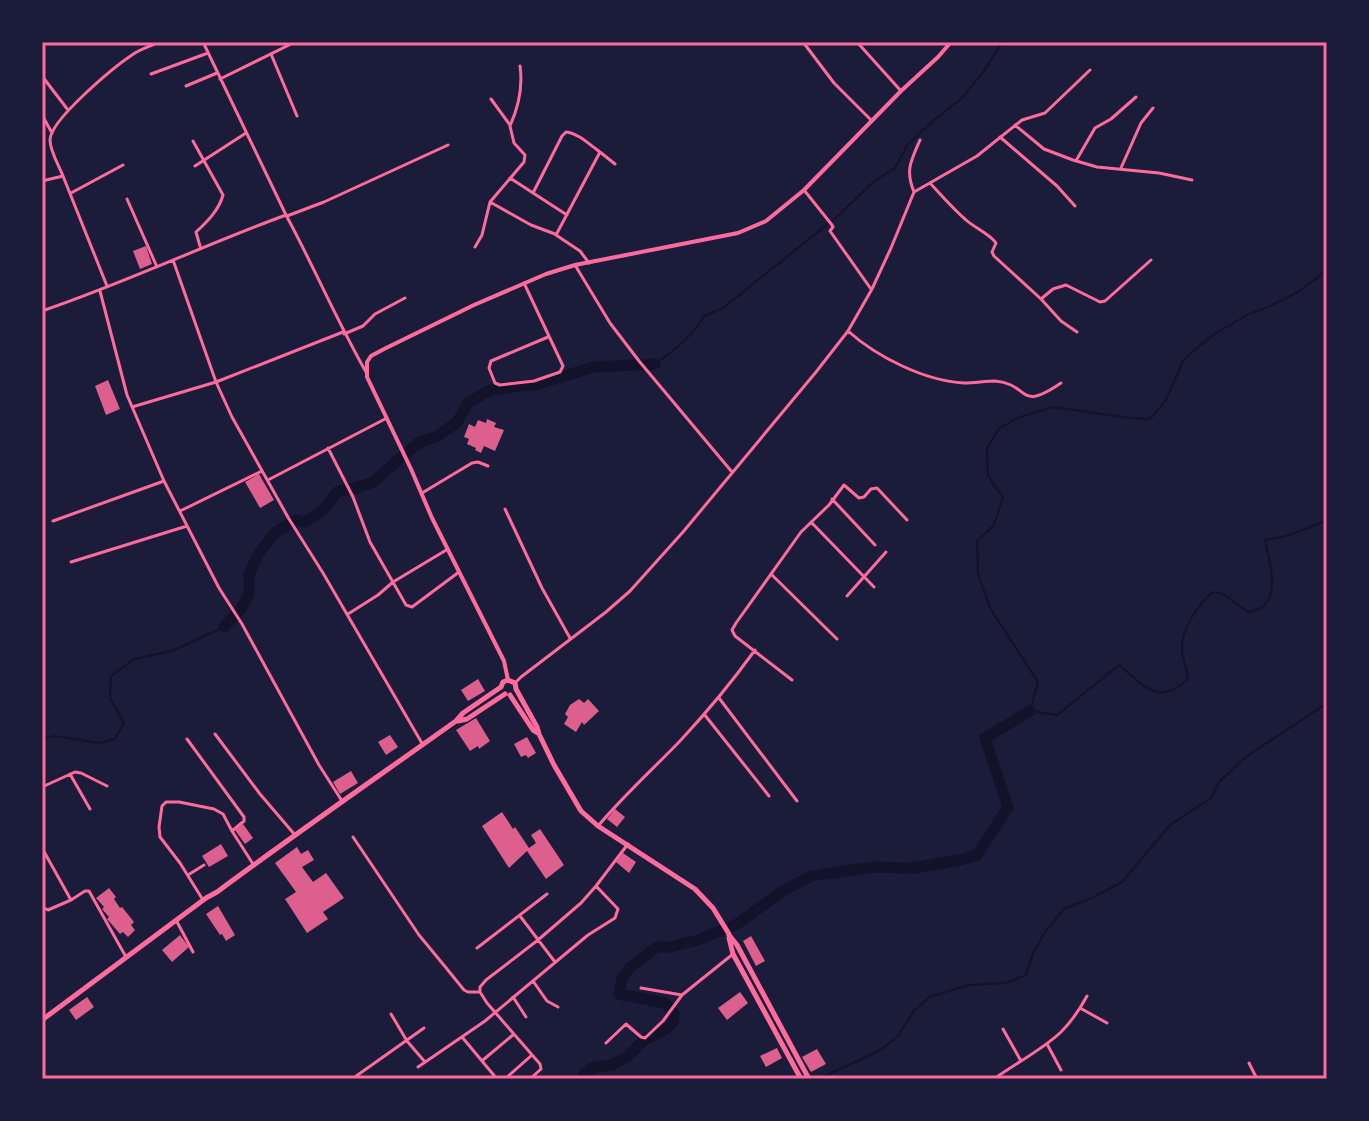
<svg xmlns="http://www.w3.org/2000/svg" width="1369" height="1121" font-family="'IBM Plex Serif',serif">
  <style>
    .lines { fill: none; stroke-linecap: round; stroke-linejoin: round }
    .stream { stroke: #12122b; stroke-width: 2 }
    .river { stroke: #12122b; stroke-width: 11 }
    .building { fill: #dd5f8e }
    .minor { stroke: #ff6b9d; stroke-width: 3 }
    .secondary { stroke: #ff6b9d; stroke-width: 4 }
    .trunk { stroke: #ff6b9d; stroke-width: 5 }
    .neatline { fill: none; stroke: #ff6b9d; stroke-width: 3 }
  </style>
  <rect width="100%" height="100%" fill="#1b1b3a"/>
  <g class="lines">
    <!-- stream -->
    <path class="stream" d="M1327 270 1298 292 1266 308 1249 314 1216 333 1199 346 1183 361 1166 400 1152 417 1147 419 1123 417 1053 407 1017 418 999 429 987 448 988 476 1003 497 994 525 977 541 978 573 990 608 1038 682 1030 711 1057 715 1119 665C1143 685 1159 707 1188 679 1187 668 1182 658 1182 648 1182 627 1198 605 1213 592L1223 594 1248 612C1253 611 1257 610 1261 608 1281 594 1269 559 1265 540 1287 538 1307 528 1327 520
      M655 364C674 351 693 336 704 316L723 308 839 215 872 183 895 168 908 144 934 120 962 98 984 71 1002 42
      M42 739 55 736 99 743 115 739 124 723 110 698 111 676 134 659 172 651 224 627
      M818 1079 881 1050 898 1036 914 1011 929 997 969 985 1006 983 1026 975 1033 953 1045 932 1064 909 1094 897 1122 882 1170 825 1211 798 1219 782 1247 756 1327 703"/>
    <!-- river -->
    <path class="river" d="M224 627 240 610 249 594V575L258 554 276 532 296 520 305 522 323 510 338 491 356 488 373 482 418 443 438 436 457 422 468 403 490 390 538 384 594 367 655 364
      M585 1079 584 1075 592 1068 612 1065 628 1056 644 1040 666 1029 673 1022 674 1014 665 1003 619 994 622 978 630 967 657 947H670L698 940 737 924 783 891 811 876 873 867 914 868 964 859 977 855 1008 807 985 738 1030 711"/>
  </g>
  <!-- building -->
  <path class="building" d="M146 246 152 264 140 269 133 251Z
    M108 380 120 409 106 415 95 386Z
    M487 419 496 423 494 427 504 430 495 451 484 446 481 453 475 450 476 448 467 444 469 439 464 437 469 424 475 427 478 420 486 423Z
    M259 474 274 500 260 508 245 482Z
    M478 679 485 691 468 701 461 690Z
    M579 699 584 703 588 699 599 711 584 725 582 722 576 732 564 724 568 717 565 714 570 705Z
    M476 718 490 741 479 749 478 746 470 751 456 730Z
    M390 735 398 747 386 755 378 742Z
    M527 737 536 753 528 758 526 755 521 757 514 744Z
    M351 771 358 783 340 794 333 782Z
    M615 809 625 817 617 827 607 819Z
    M502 812 513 829 515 827 529 848 536 843 531 835 540 829 564 865 546 879 527 851 509 868 482 826Z
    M243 824 253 838 245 844 235 830Z
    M221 844 228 856 209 867 202 856Z
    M297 847 301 854 308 850 314 860 302 867 313 882 326 873 344 898 323 912 328 919 307 933 285 899 296 892 275 863Z
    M623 853 636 862 629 873 616 862Z
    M109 888 116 897 114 899 120 908 122 907 134 922 131 925 135 930 128 937 123 932 120 934 107 919 109 917 102 909 104 907 96 898Z
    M218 906 235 935 226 941 222 934 220 935 206 914Z
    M180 935 189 947 172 962 162 950Z
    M751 936 765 961 756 966 743 941Z
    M740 992 748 1003 727 1020 718 1008Z
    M87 997 94 1007 76 1020 69 1010Z
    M777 1048 782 1058 766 1067 760 1056Z
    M817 1049 826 1064 811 1072 802 1057Z"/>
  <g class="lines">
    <!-- minor -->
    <path class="minor" d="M203 42 286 215
      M803 42 834 83 871 120
      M857 42 901 91
      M271 54 297 116
      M151 74 208 53
      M42 76 68 110
      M220 79 295 42
      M186 86 217 73
      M491 99 510 125
      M42 115 52 133
      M1015 125 1044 149 1073 160 1097 167 1159 173 1192 180
      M1000 137 1057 186 1075 206
      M193 141 223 195C219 210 207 222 196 232L200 246
      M1077 159 1095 128 1111 119 1136 97
      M195 166 246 133
      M1121 168 1141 123 1153 108
      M63 176C59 166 50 151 50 140 50 120 114 67 132 55 140 49 151 46 160 42
      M510 178 567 215
      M42 181 63 176 107 286
      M930 183C942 196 953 209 966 220 975 228 990 234 996 243L992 252 994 256 1041 299 1061 321 1077 332
      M804 190 832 225 833 227 830 231 871 289
      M914 192 977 156 1022 120 1045 113 1090 70
      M914 192C905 170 911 161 920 140
      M71 193 123 165
      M533 193 562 136 566 132C578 133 590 145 600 152
      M127 199 157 267
      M490 202 531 225 555 234
      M42 211 43 213
      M287 216 324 202 448 145
      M475 247 482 235 490 202 524 162 525 155 514 143 510 126C519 106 523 87 520 66
      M173 260 216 382 232 417 289 519 323 573 423 745
      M589 263 580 251 556 235 600 152 615 164
      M575 265 610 323 639 361 732 472
      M524 283 563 366 560 372 534 381 500 385 495 383 489 368 491 361 548 337
      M100 291 127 395 164 481 219 588 242 624 319 765 342 801
      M1041 299 1053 289 1066 285 1100 302 1105 301 1151 260
      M42 311C125 283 204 245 286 215 314 267 337 321 366 372
      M848 331C877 357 925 381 964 383 975 383 985 381 995 381 1031 384 1017 413 1061 383
      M344 334 363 326 375 314 405 298
      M132 407 216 382 343 332
      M328 448 353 497 370 542 406 605 412 607 459 572
      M268 480 385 419
      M422 493 472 463 478 462 488 466
      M832 499 875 545
      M505 509 542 588 570 638
      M180 511 262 471
      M53 521 164 481
      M811 522 874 587
      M71 562 187 526
      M772 575 837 639
      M847 596 886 552
      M348 614 378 595 393 582 448 549
      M792 680 735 636 732 630 736 623 801 532 829 505 844 485 859 498 864 497 871 489 877 488 907 520
      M515 683 521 677 606 612 630 591 683 532 816 372 848 331 872 289 891 248 914 192
      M719 698 797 801
      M704 714 769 796
      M215 734 260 794 295 835
      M187 739 244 817V821L232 831
      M70 774 90 809
      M42 787 75 772 81 773 107 786
      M598 826C624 795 653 769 680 741 707 712 732 682 755 650
      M353 837 419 935 447 969 464 990 468 992H480
      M42 848 71 900
      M188 875 204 865
      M203 900 180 863 160 837 159 827 162 806 166 802H179L214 809 223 814 232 831 253 864
      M42 907 48 910 71 900 85 891H89L126 957
      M520 916 555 962
      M176 920 193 952
      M477 948 547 894
      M533 981 547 1001 558 1007
      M641 988 682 995
      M480 992V987L486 980 538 940 581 903 596 886 628 844
      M480 992 487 1003 540 1064 541 1069 530 1079
      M513 997 526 1017
      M1080 1008 1107 1023
      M391 1014 407 1041 425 1062
      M1003 1029 1021 1061
      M462 1037 497 1079
      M606 1043 626 1024 641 1037 645 1038 663 1021 682 995 733 954
      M1047 1044 1061 1070
      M483 1060 514 1034
      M1249 1063 1257 1079
      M418 1067 485 1021 588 935 615 918 618 909 596 886
      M352 1079 424 1028
      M505 1079 532 1055
      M994 1079C1016 1063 1042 1050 1061 1032 1072 1021 1080 1009 1087 996"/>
    <!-- secondary -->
    <path class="secondary" d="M508 680 504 661 432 518 411 469 367 377V362L371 356 384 349 474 305 546 274 575 265 738 233 766 221 804 190 901 91 938 57 951 42"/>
    <!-- trunk -->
    <path class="trunk" d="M510 695 533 730 538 733
      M458 721 467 719 505 694
      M729 935 737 945 809 1079
      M729 938 733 954 801 1079
      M42 1020 206 898 217 892C295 834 376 778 456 721L463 713 501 687 503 682 508 680 515 683 516 689 537 727 539 734 554 765 581 811 598 826 695 889 713 908 729 934"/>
  </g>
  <!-- border -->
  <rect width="1369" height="1121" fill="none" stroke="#1b1b3a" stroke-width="88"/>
  <rect x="44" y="44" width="1281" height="1033" class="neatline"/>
</svg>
